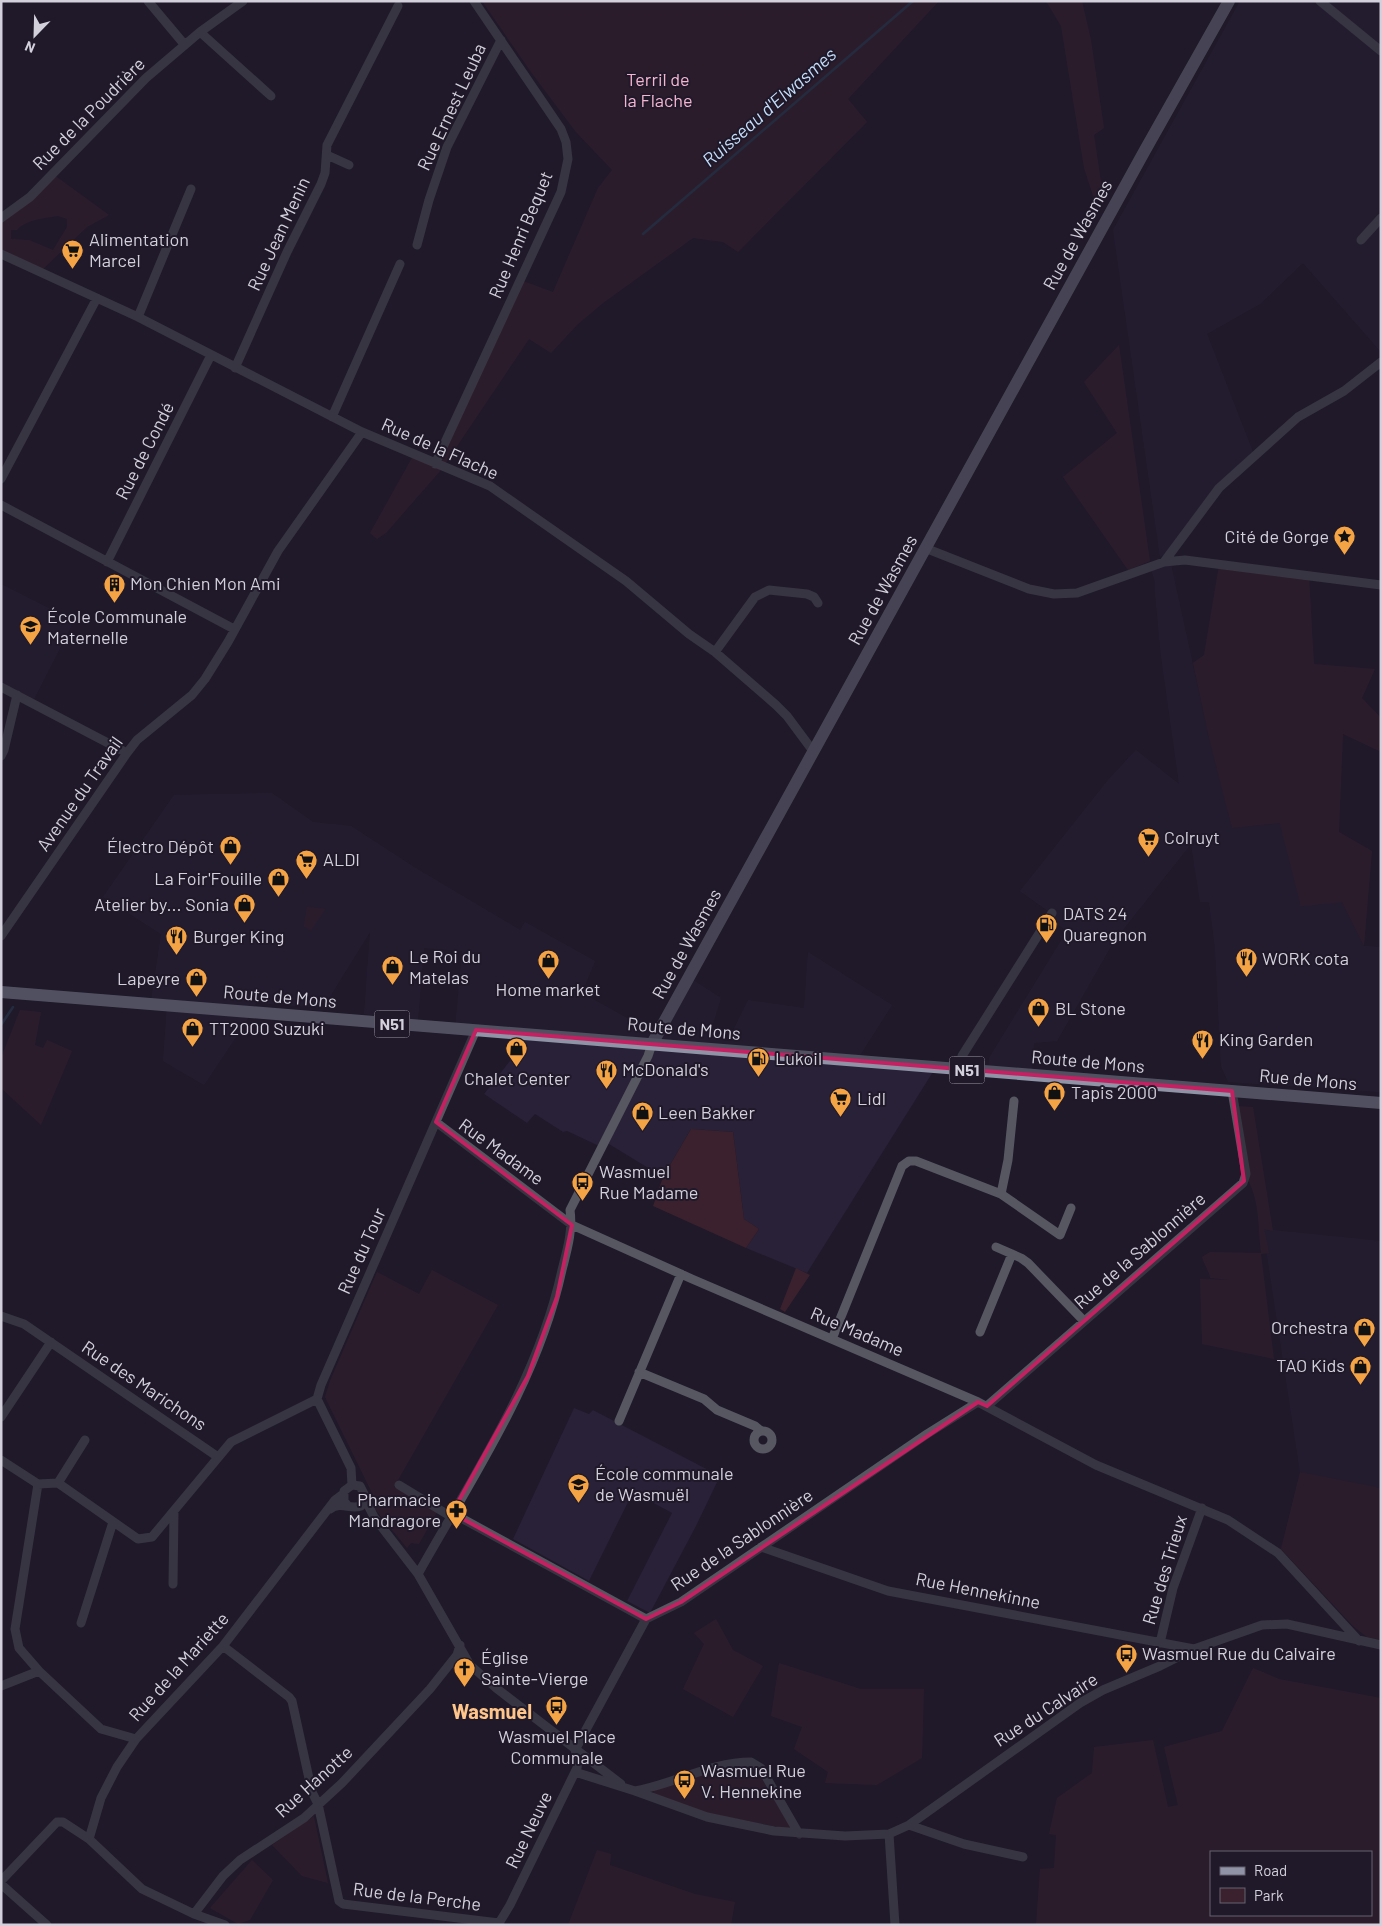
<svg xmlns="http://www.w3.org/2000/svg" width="1382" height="1926" font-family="Barlow,sans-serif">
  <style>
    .built { fill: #292137 }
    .green { fill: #3a212d; fill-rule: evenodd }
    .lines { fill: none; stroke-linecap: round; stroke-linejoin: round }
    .stream { stroke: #2a415a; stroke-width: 2.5 }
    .street { stroke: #565760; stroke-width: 9 }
    .secondary { stroke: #767987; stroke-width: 12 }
    .primary { stroke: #8f93a5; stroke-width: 12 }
    .marked { fill: none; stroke: #c32161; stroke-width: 4; stroke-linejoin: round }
    .labels { text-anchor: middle; stroke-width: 4; stroke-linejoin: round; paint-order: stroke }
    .shield { fill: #1f1929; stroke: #9e99a6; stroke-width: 1 }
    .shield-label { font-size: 16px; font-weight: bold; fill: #d4d0db }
    .park-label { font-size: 18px; fill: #f6b5d1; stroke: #1f1929 }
    .street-label { font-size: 18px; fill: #d4d0db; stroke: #1f1929 }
    .poi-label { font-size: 18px; fill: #d4d0db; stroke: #1f1929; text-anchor: start }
    .water-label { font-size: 19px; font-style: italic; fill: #c3ddfa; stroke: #1f1929 }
    .quarter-label { font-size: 20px; font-weight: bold; fill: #ffc58a; stroke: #1f1929 }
  </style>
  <rect width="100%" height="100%" fill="#1f1929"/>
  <!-- built -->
  <path class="built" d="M1240 1H1381V352L1303 263 1260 304 1207 334 1253 452 1168 553 1160 557 1113 230Z
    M1171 564 1209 738 1232 828 1281 823 1342 902 1364 946 1381 947V1092L1228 1082 1221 1066 1215 948 1209 902H1200L1191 844 1114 941 1057 1041 1034 1043 1032 1075 988 1071 989 1058 1067 931 1048 918V911L1020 891 1108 780 1136 750 1179 784 1161 656 1155 594V582L1151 569Z
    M1 584 74 621 34 699 1 682Z
    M272 793 313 822 351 826 414 867 520 930 525 922 595 961 582 993 645 1028 666 1031 693 980 721 998 709 1037 728 1041 748 1000 804 1008 808 952 892 1005 857 1060 936 1067 807 1273 746 1248 759 1229 744 1219 733 1132 691 1129 663 1177 604 1141 601 1147 567 1131 563 1132 535 1114 527 1123 484 1094 513 1057 517 1045 518 1034 455 1029 462 951 424 948 418 1020 364 1014 370 932 323 1008 256 1003 246 1022 204 1085 163 1061 167 1006 151 1001 161 934 103 897 174 795Z
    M1263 1229 1381 1241V1488L1300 1472Z
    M574 1408 589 1414 593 1410 720 1476 696 1526 650 1613 627 1601 672 1513 633 1492 589 1581 513 1539Z"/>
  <!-- green -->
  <path class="green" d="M482 1H939L848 99 867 122 738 252 723 242 693 238 603 303 577 325 551 353 529 339 441 470 386 533 377 539 370 533 413 456 437 467 523 281 553 292 598 188 612 170 576 132 531 72Z
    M1046 1H1082L1091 40 1104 128 1094 135 1103 195 1096 205 1084 168 1061 26Z
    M54 175 109 215 87 227 43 269 1 250V220ZM58 216 67 219V227L53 250 29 240 11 239V230H17C25 220 45 218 58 216Z
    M1119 345 1150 561 1128 570 1063 477 1117 433 1084 382Z
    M1219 565 1309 575 1314 664 1375 669 1362 698 1381 718V747L1379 751 1343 734 1339 832 1372 851 1364 946 1342 902 1301 906 1280 823 1232 828 1209 738 1193 663 1204 655Z
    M307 907 325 909 311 930 304 926Z
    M20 1010 41 1012 35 1045 43 1048 47 1040 72 1051 41 1125 1 1088V1058Z
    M1235 1106 1253 1107 1273 1231 1264 1229 1269 1253 1261 1254 1274 1359 1202 1344 1200 1279 1230 1280 1210 1278C1209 1270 1204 1265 1202 1257L1210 1252 1261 1253C1258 1229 1260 1198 1246 1177Z
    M691 1129 733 1132 744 1219 759 1229 746 1248 653 1206 663 1177Z
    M796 1268 810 1275 785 1312 780 1309Z
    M432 1270 498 1305 394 1487 437 1512 419 1544 411 1543 407 1548 374 1508 375 1499 325 1397 330 1381 377 1272 419 1294Z
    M1300 1472 1381 1488V1640L1367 1637 1353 1626 1281 1549Z
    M716 1619 733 1650 763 1666 733 1717 683 1689 704 1644 694 1633Z
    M779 1663 861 1689H924L922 1758 877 1785 825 1783 828 1772 794 1749 802 1727 771 1716Z
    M1253 1668 1279 1679 1381 1698V1925H1036L1040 1869 1054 1868 1056 1835 1049 1834 1057 1798 1092 1773 1094 1747 1153 1740 1168 1807 1178 1805 1164 1747 1222 1731ZM1211 1852H1371V1915H1211Z
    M745 1767 752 1769 758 1773 790 1825 789 1829 705 1813 653 1794 654 1790 709 1772Z
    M314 1816V1817L328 1883 302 1876 272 1845Z
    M597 1850 611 1854 610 1865 695 1894 735 1902 731 1925H568Z
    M252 1860 273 1880 250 1920 238 1924 210 1908Z"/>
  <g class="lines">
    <!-- stream -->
    <path class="stream" d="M643 234 913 1
      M1 1025 13 1007"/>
    <!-- street -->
    <path class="street" d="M148 1 184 44
      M1320 1 1381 51
      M200 32 271 96
      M327 155 349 165
      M1 218 30 197 146 78 200 32 243 1
      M1361 240 1381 218
      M417 245 429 200 447 147 501 40
      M1 254 138 317 362 432 490 486 626 581 689 634 715 652 776 705 787 716 813 751
      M138 317 191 189
      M235 368 287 252 321 184 325 173 327 145 398 6
      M332 417 400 264
      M435 464 561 192 568 159 566 142 561 129 474 1
      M1 479 97 298
      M1 505 234 629
      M925 548 1029 589 1054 594 1077 593 1164 562 1219 488 1298 417 1344 391 1381 362
      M107 562 211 355
      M1164 562 1185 560 1381 585
      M715 652 755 597 769 590 807 594 814 597 818 603
      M1 687 127 753
      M1 756 4 750 17 695
      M1 936 127 753 137 740 192 695 205 679 228 642 278 551 362 432
      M959 1069 962 1056 1052 913
      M436 1122 572 1225 692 1279 978 1402 1096 1465 1228 1520 1278 1553 1359 1641
      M1001 1194 1008 1160 1014 1101
      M996 1247 1021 1258 1028 1263 1084 1321
      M1 1316 24 1324 218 1457
      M980 1332 1012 1254
      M832 1339 902 1166 909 1161H916L1001 1194 1060 1235 1071 1208
      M639 1372 704 1399 717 1410 755 1426 761 1431
      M987 1406 1243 1183 1246 1174 1232 1091
      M1 1417 51 1342
      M619 1421 681 1274
      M754 1440a9 9 0 1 1 18 0a9 9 0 1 1-18 0Z
      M1 1460 38 1484 58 1483 138 1539 152 1537 231 1442 317 1399
      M58 1483 85 1440
      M38 1484 15 1629 19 1648 39 1671
      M352 1485 351 1468 317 1399 321 1385 476 1030
      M399 1485 450 1516
      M365 1499 374 1517 418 1574 470 1665 496 1688 621 1784
      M330 1509C341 1501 350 1510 361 1506L365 1496 360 1486 352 1485 344 1491V1501L348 1506
      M452 1513 646 1619
      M761 1547 888 1591 1194 1649
      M418 1574C473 1476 538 1381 562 1270 567 1250 573 1231 570 1210L648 1056 652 1044
      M173 1584 174 1511
      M81 1623 113 1522
      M1160 1643 1173 1588 1202 1508
      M223 1646 289 1697 292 1701 312 1792 318 1804 339 1901 343 1904 499 1923 500 1925
      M1 1686 39 1671 101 1729 136 1739 223 1646 335 1500 343 1494
      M136 1739 117 1767 101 1798 89 1839 142 1889 194 1914 225 1925
      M575 1750 646 1619 681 1602 927 1434 978 1402
      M575 1772 635 1791 707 1817 774 1831 845 1836 889 1834 909 1825 1080 1703 1103 1690 1160 1666 1194 1649 1262 1625 1287 1624 1381 1645
      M635 1791C674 1784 711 1762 751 1762L761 1768 799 1834
      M909 1825 964 1844 1023 1857
      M889 1834 895 1925
      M1 1881 57 1822H63L89 1839
      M1 1884 47 1925
      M194 1914 223 1876 240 1860 304 1818 342 1783 430 1689 457 1655 460 1645
      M499 1923 510 1905 577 1768 578 1759 575 1750"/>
    <!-- secondary -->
    <path class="secondary" d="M652 1044 1144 152 1229 1"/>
    <!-- primary -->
    <path class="primary" d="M1 992 1381 1103"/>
  </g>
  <!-- marked area -->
  <path d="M0 0H1382V1926H0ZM476 1030 1232 1091 1244 1181 987 1406 978 1402 681 1602 646 1619 452 1513 528 1376 557 1297 572 1225 436 1122Z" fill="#1f1929" fill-opacity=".55" fill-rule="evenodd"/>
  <path class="marked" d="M476 1030 1232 1091 1244 1181 987 1406 978 1402 681 1602 646 1619 452 1513 528 1376 557 1297 572 1225 436 1122Z"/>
  <!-- icons -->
  <defs>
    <symbol id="supermarket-pin" viewBox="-11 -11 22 30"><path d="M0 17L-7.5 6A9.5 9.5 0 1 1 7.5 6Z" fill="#f4a345" stroke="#1f1929"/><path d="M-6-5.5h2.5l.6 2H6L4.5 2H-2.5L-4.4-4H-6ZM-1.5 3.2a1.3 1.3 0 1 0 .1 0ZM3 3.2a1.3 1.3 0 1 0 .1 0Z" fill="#111"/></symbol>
    <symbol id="sight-pin" viewBox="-11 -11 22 30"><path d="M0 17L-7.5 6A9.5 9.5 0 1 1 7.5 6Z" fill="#f4a345" stroke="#1f1929"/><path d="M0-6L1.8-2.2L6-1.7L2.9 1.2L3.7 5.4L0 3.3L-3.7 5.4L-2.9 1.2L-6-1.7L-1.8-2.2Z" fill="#111"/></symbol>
    <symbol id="building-pin" viewBox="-11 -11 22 30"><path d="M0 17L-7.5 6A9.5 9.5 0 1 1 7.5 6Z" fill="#f4a345" stroke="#1f1929"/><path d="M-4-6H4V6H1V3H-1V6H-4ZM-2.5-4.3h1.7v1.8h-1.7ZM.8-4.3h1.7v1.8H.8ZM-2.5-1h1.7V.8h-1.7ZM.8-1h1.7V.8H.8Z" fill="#111"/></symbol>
    <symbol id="school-pin" viewBox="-11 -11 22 30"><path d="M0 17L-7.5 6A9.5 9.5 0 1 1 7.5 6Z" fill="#f4a345" stroke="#1f1929"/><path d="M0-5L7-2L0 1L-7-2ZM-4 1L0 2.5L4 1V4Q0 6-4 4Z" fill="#111"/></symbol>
    <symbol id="shop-pin" viewBox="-11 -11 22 30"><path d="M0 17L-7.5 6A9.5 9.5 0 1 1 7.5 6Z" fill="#f4a345" stroke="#1f1929"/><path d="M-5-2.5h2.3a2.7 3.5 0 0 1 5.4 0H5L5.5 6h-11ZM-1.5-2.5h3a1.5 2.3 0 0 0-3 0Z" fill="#111"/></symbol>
    <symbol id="fuel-pin" viewBox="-11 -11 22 30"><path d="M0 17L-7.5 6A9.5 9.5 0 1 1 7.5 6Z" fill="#f4a345" stroke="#1f1929"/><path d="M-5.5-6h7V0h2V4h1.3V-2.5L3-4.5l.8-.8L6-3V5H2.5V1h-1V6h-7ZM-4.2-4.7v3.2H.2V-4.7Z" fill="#111"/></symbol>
    <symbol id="restaurant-pin" viewBox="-11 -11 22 30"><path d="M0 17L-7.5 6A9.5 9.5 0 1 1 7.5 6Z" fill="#f4a345" stroke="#1f1929"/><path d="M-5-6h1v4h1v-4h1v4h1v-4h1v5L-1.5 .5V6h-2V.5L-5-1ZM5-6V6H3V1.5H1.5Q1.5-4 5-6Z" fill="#111"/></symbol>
    <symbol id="bus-pin" viewBox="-11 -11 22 30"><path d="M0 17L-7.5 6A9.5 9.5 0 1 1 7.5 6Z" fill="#f4a345" stroke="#1f1929"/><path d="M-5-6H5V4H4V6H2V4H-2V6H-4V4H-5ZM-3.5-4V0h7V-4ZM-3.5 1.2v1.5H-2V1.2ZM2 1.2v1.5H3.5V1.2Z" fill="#111"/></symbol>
    <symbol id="pharmacy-pin" viewBox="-11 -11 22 30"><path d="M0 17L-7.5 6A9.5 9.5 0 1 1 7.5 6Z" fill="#f4a345" stroke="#1f1929"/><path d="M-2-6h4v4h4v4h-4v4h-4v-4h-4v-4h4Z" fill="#111"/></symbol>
    <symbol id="church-pin" viewBox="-11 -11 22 30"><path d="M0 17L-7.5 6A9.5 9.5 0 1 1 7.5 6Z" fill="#f4a345" stroke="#1f1929"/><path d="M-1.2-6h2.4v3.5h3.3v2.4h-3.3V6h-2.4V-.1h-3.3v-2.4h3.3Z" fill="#111"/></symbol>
  </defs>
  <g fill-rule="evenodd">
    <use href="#supermarket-pin" x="60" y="238" width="25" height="34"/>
    <use href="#sight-pin" x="1332" y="524" width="25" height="34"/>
    <use href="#building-pin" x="102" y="572" width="25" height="34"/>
    <use href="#school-pin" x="18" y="614" width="25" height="34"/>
    <use href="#supermarket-pin" x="1136" y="826" width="25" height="34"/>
    <use href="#shop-pin" x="218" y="834" width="25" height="34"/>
    <use href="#supermarket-pin" x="294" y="848" width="25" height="34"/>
    <use href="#shop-pin" x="266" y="866" width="25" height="34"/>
    <use href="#shop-pin" x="232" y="892" width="25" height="34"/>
    <use href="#fuel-pin" x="1034" y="912" width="25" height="34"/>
    <use href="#restaurant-pin" x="164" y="924" width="25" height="34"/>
    <use href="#restaurant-pin" x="1234" y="946" width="25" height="34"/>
    <use href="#shop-pin" x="536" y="948" width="25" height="34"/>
    <use href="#shop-pin" x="380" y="954" width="25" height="34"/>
    <use href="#shop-pin" x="184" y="966" width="25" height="34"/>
    <use href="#shop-pin" x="1026" y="996" width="25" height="34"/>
    <use href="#shop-pin" x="180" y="1016" width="25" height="34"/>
    <use href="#restaurant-pin" x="1190" y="1028" width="25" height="34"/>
    <use href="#shop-pin" x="504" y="1036" width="25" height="34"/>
    <use href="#fuel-pin" x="746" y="1046" width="25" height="34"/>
    <use href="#restaurant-pin" x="594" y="1058" width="25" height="34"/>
    <use href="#shop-pin" x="1042" y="1080" width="25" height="34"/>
    <use href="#supermarket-pin" x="828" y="1086" width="25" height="34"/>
    <use href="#shop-pin" x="630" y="1100" width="25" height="34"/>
    <use href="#bus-pin" x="570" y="1170" width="25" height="34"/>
    <use href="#shop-pin" x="1352" y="1316" width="25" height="34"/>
    <use href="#shop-pin" x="1348" y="1354" width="25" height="34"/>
    <use href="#school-pin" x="566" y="1472" width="25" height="34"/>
    <use href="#pharmacy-pin" x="444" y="1498" width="25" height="34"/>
    <use href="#bus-pin" x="1114" y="1642" width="25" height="34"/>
    <use href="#church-pin" x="452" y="1656" width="25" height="34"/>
    <use href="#bus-pin" x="544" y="1694" width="25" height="34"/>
    <use href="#bus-pin" x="672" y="1768" width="25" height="34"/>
  </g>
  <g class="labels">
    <!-- shield labels -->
    <g class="shield">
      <rect x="374.5" y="1010.5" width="35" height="27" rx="4"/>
      <rect x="949.5" y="1056.5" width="35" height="27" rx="4"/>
    </g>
    <g class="shield-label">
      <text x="392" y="1030">N51</text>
      <text x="967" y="1076">N51</text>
    </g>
    <!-- park labels -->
    <g class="park-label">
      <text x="658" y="86">Terril de<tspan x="658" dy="21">la Flache</tspan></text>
    </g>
    <!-- street labels -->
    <g class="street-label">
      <text transform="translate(452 107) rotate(-65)" y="6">Rue Ernest Leuba</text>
      <text transform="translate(89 114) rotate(-45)" y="6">Rue de la Poudrière</text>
      <text transform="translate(279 234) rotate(-65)" y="6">Rue Jean Menin</text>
      <text transform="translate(521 235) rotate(-67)" y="6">Rue Henri Bequet</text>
      <text transform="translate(1078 235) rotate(-61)" y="6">Rue de Wasmes</text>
      <text transform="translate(440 449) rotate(24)" y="6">Rue de la Flache</text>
      <text transform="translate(145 451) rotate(-63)" y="6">Rue de Condé</text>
      <text transform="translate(883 590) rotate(-61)" y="6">Rue de Wasmes</text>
      <text transform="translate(80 794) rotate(-55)" y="6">Avenue du Travail</text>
      <text transform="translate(687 944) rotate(-61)" y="6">Rue de Wasmes</text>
      <text transform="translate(280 997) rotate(5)" y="6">Route de Mons</text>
      <text transform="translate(684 1029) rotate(5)" y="6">Route de Mons</text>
      <text transform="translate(1088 1062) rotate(5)" y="6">Route de Mons</text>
      <text transform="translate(1308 1080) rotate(5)" y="6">Rue de Mons</text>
      <text transform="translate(501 1152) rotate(36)" y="6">Rue Madame</text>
      <text transform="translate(362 1251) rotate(-66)" y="6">Rue du Tour</text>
      <text transform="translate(1140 1251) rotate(-41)" y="6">Rue de la Sablonnière</text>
      <text transform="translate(857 1332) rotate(23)" y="6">Rue Madame</text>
      <text transform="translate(144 1386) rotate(34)" y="6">Rue des Marichons</text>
      <text transform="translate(742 1540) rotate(-34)" y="6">Rue de la Sablonnière</text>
      <text transform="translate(1165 1570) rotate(-73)" y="6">Rue des Trieux</text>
      <text transform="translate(978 1591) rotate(11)" y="6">Rue Hennekinne</text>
      <text transform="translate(179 1667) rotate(-48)" y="6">Rue de la Mariette</text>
      <text transform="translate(1046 1710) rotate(-33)" y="6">Rue du Calvaire</text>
      <text transform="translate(314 1782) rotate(-42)" y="6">Rue Hanotte</text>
      <text transform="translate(529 1830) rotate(-64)" y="6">Rue Neuve</text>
      <text transform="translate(417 1897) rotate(7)" y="6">Rue de la Perche</text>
    </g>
    <!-- poi labels -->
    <g class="poi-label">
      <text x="89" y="246">Alimentation<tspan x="89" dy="21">Marcel</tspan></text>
      <text x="1329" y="543" text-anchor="end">Cité de Gorge</text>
      <text x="130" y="590">Mon Chien Mon Ami</text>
      <text x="47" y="623">École Communale<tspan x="47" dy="21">Maternelle</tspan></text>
      <text x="1164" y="844">Colruyt</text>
      <text x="214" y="853" text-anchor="end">Électro Dépôt</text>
      <text x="323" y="866">ALDI</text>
      <text x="262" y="885" text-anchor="end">La Foir'Fouille</text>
      <text x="229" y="911" text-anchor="end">Atelier by... Sonia</text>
      <text x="1063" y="920">DATS 24<tspan x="1063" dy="21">Quaregnon</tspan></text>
      <text x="193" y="943">Burger King</text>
      <text x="409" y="963">Le Roi du<tspan x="409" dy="21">Matelas</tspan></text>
      <text x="1262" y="965">WORK cota</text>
      <text x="180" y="985" text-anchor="end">Lapeyre</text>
      <text x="548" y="996" text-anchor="middle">Home market</text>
      <text x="1055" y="1015">BL Stone</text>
      <text x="209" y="1035">TT2000 Suzuki</text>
      <text x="1219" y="1046">King Garden</text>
      <text x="775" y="1065">Lukoil</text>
      <text x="622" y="1076">McDonald's</text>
      <text x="517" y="1085" text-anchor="middle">Chalet Center</text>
      <text x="1071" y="1099">Tapis 2000</text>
      <text x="857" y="1105">Lidl</text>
      <text x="658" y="1119">Leen Bakker</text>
      <text x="599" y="1178">Wasmuel<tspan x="599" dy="21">Rue Madame</tspan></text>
      <text x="1348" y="1334" text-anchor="end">Orchestra</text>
      <text x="1345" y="1372" text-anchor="end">TAO Kids</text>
      <text x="595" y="1480">École communale<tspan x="595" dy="21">de Wasmuël</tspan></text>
      <text x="441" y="1506" text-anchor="end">Pharmacie<tspan x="441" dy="21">Mandragore</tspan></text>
      <text x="1142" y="1660">Wasmuel Rue du Calvaire</text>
      <text x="481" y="1664">Église<tspan x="481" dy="21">Sainte-Vierge</tspan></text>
      <text x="557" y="1743" text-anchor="middle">Wasmuel Place<tspan x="557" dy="21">Communale</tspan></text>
      <text x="701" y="1777">Wasmuel Rue<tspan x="701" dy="21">V. Hennekine</tspan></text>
    </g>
    <!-- water labels -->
    <g class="water-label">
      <text transform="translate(769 107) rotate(-41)" y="7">Ruisseau d'Elwasmes</text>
    </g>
    <!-- quarter labels -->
    <g class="quarter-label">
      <text x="492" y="1719">Wasmuel</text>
    </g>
  </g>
  <!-- border -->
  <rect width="1382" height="1926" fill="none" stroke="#d4d0db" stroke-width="5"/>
  <!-- legend -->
  <rect x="1210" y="1851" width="162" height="65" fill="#1f1929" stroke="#676270"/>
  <rect x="1220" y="1867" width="25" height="8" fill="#8f93a5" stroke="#676270"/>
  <text x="1254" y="1876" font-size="15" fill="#d4d0db">Road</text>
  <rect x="1220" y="1888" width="25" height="15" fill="#3a212d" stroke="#676270"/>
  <text x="1254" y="1901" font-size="15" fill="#d4d0db">Park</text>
  <!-- north arrow -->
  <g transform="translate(35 35) rotate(203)" stroke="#1f1929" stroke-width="4" paint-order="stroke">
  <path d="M0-4L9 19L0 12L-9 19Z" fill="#d4d0db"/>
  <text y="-8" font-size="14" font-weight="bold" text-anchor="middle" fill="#d4d0db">N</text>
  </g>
</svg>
